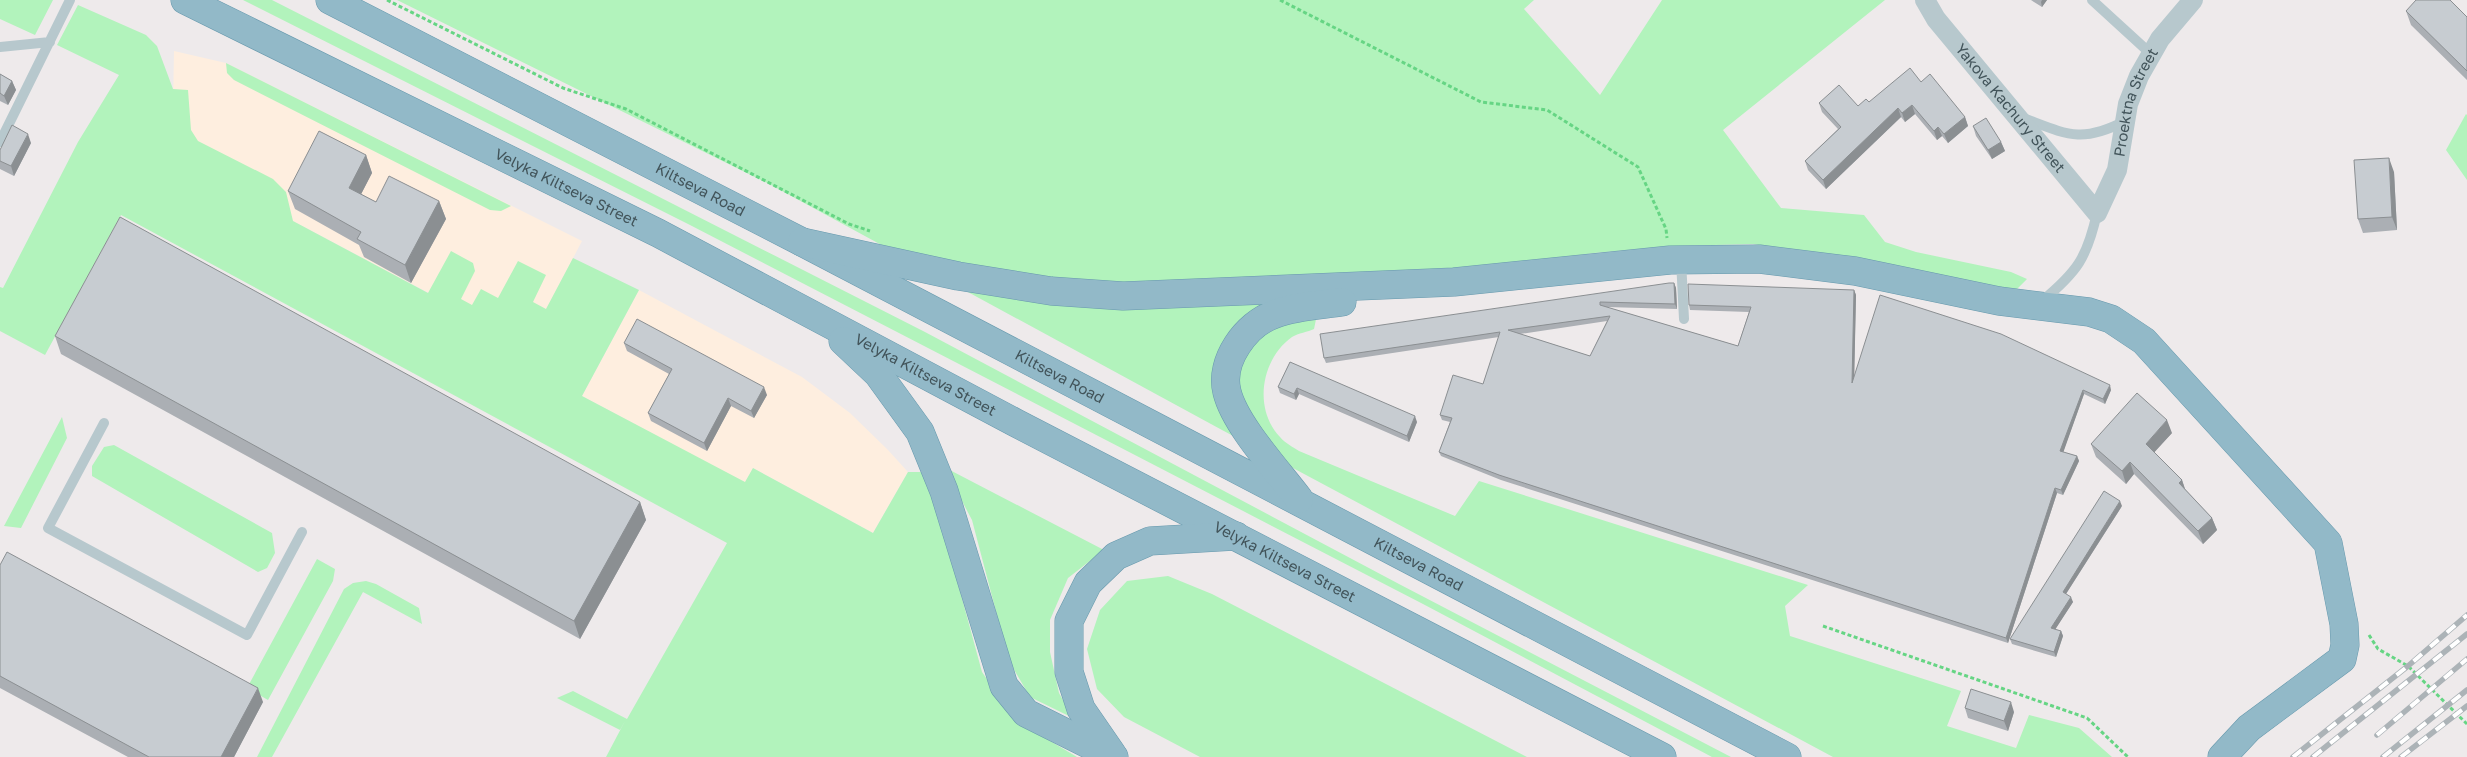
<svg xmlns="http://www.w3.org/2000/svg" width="2467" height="757" font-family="'Golos Text',sans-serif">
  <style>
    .commercial { fill: #feeedf }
    .green { fill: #b2f3bc }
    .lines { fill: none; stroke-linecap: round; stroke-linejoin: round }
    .trunk-casing { stroke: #6799ad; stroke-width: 29 }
    .path { stroke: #66d584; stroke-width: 3; stroke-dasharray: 4 2.5; stroke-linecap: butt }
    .service { stroke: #b7c8cd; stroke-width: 10 }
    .minor { stroke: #b7c8cd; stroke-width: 20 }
    .trunk { stroke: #92b9c8; stroke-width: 28 }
    .rail-casing { stroke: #acb3b7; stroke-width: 5.5 }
    .rail { stroke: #fff; stroke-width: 4; stroke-dasharray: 11; stroke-linecap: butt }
    .wall { fill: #abafb4; fill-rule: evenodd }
    .shaded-wall { fill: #8b8f92 }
    .building { fill: #c7ccd1; stroke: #8b8f92; fill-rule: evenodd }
    .labels { text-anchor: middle; stroke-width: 4.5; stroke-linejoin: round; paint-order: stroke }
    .street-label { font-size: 15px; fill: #42545a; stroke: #fff }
  </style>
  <rect width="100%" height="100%" fill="#eeeaeb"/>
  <!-- commercial -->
  <path class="commercial" d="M174 51 226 63 582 241 534 333 508 335 172 157Z
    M639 290 802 377 850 413 888 450 908 472 873 533 753 468 745 483 582 396Z"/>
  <!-- green -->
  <path class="green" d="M0 0H53L35 35 0 19Z
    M243 0H272L925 332 1399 584 1731 757H1712L1423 604 690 225Z
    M397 0H1534L1524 9 1600 95 1662 0H1885L1723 130 1781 208 1864 215 1885 242 1916 252 2011 272 2027 279 2014 292 1753 244 1675 246 1594 253 1455 274 1319 305 1314 329C1308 332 1298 333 1292 337 1261 359 1253 409 1280 437 1285 443 1293 447 1299 451L1455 516 1479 481 1808 585 1785 606 1790 636 1961 691 1947 726 2016 748 2029 715 2079 728 2112 757H1833L1222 430 771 185Z
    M78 5 146 35 157 46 173 89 188 90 191 130 198 141 273 179 286 192 293 221 428 293 451 251 473 263 475 271 461 299 472 305 481 289 498 298 518 261 546 275 533 302 546 309 573 258 639 290 582 396 745 482 753 468 873 533 908 472H922L942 525 982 672 1015 720 1077 757H606L625 721 620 730 557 698 573 691 627 719 727 543 121 215 45 355 0 331V287L3 288 78 142 119 75 57 45Z
    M226 63 511 206 501 211 490 210 234 80 227 73Z
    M2466 114 2467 115V180L2446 150Z
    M62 417 67 438 21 528 4 526Z
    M114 445 272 533 275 553 267 568 258 572 92 476V466L104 447Z
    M944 467 1104 550 1068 578 1050 620V652L1059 693 1073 718 1030 697 1009 661 972 520Z
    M317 559 335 569 333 581 268 700 247 688Z
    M1168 576 1212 594 1527 757H1200L1124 717 1097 689 1087 649 1100 610 1127 581Z
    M366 581 376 584 419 608 422 624 363 592 272 757H257L344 589 353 583Z"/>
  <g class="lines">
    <defs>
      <g id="trunk">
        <path id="s2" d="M185 0 658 233 1016 423 1662 757"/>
        <path id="s3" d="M330 0 802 242 1787 757"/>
        <path d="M802 242 958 276 1051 291 1123 296 1454 282 1670 260 1759 259 1855 271 1999 301 2089 312 2111 319 2144 341 2328 543 2344 624 2345 645 2342 659 2249 728 2222 757"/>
        <path d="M843 341 878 374 920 432 944 491 1004 686 1026 713 1114 757"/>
        <path d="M1299 499C1278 471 1235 425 1227 392 1219 361 1246 324 1275 314 1295 306 1321 305 1342 302"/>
        <path d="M1112 754 1081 709 1069 672V621L1088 583 1116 556 1150 541 1236 536"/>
      </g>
    </defs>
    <!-- trunk casing -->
    <use href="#trunk" class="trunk-casing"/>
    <!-- path -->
    <path class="path" d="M387 0 563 88 626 109 849 224 870 231
      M1280 0 1481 102 1547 110 1638 167 1666 229 1667 238
      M1823 626 2087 718 2128 757
      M2369 635 2378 649 2408 666 2467 724"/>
    <!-- service -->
    <path class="service" d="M2092 0 2151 54
      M0 47 50 42
      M2023 118C2066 134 2081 144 2125 121
      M0 142 70 0
      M1681 260 1684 319
      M2042 301C2077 272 2087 258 2097 213
      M104 423 48 528 247 635 302 532"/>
    <!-- minor -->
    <path class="minor" id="s1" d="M1925 0 1936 19 2097 213 2117 170 2128 104 2139 76 2160 39 2193 0"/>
    <!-- trunk -->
    <use href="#trunk" class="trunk"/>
    <defs>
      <path id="rail" d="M2377 735 2467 659
        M2293 757 2408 666 2467 615
        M2313 757 2467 634
        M2383 757 2467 690
        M2401 757 2467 706"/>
    </defs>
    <!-- rail casing -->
    <use href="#rail" class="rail-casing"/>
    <!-- rail -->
    <use href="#rail" class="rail"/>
  </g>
  <!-- wall -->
  <path class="wall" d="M2031 0H2047L2042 7Z
    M2406 11 2467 17V80L2411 25Z
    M0 74 12 81 16 90 8 105 0 101Z
    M1921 82 1965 117 1968 126 1948 143 1942 136 1937 140 1915 114 1905 122 1901 117 1826 189 1808 170 1805 161 1838 129 1822 112 1819 103 1858 106Z
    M1973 126 2001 142 2005 151 1992 159 1976 136Z
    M31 143 14 176 0 169V150Z
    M366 155 372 173 361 194 376 202 439 201 446 219 411 283 364 257 359 245 295 209 288 191Z
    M2394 172 2397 230 2363 233 2358 219Z
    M1674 283 1676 288 1677 309 1606 307 1738 346 1749 312 1690 310 1689 305 1854 290 1856 295 1854 376 2111 390 2105 404 2084 394 2063 452 2077 456 2079 461 2063 495 2057 493 2008 643 1501 480 1441 456 1439 452 1450 422 1442 420 1440 415 1483 384 1499 337 1326 363 1324 358ZM1607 321 1590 356 1520 334Z
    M55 336 640 502 646 520 580 639 61 354Z
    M624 343 767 395 754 418 731 406 707 451 651 421 648 413 669 374 627 351Z
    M1290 362 1417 422 1409 442 1299 394 1296 400 1280 393 1278 387Z
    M2172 433 2154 452 2182 480 2185 489 2212 518 2217 530 2203 544 2134 474 2126 484 2096 457 2091 444Z
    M2122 506 2066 594 2073 602 2055 629 2061 631 2063 636 2056 657 2012 644 2010 639Z
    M0 565 263 702 234 757H128L0 688Z
    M1965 708 2014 712 2008 731 1968 718Z"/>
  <!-- shaded-wall -->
  <path class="shaded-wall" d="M2042 0H2047L2042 7 2041 2Z
    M12 81 16 90 8 105 4 96Z
    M1912 105 1915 114 1905 122 1902 113Z
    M1898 108 1901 117 1826 189 1823 180Z
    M1965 117 1968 126 1948 143 1944 134Z
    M1938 127 1942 136 1937 140 1934 131Z
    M28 134 31 143 14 176 11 166Z
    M2001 142 2005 151 1992 159 1988 150Z
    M366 155 372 173 355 206 349 188Z
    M2389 158 2394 172 2397 230 2392 217Z
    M439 201 446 219 411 283 405 265Z
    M1674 283 1676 288 1677 309 1675 304Z
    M1854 290 1856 295 1854 388 1852 383Z
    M2110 385 2111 390 2105 404 2103 399Z
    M764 387 767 395 754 418 751 411Z
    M1297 388 1299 394 1296 400 1294 394Z
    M2083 390 2084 394 2062 456 2060 451Z
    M728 398 731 406 707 451 704 443Z
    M1415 416 1417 422 1409 442 1407 436Z
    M2167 420 2172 433 2151 456 2146 444Z
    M2077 456 2079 461 2063 495 2061 490Z
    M2130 462 2134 474 2126 484 2122 471Z
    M2182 480 2186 492 2179 483Z
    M2055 488 2057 493 2008 643 2006 638Z
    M2120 501 2122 506 2064 597 2063 592Z
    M640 502 646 520 580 639 574 621Z
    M2212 518 2217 530 2203 544 2198 531Z
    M2071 597 2073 602 2053 633 2051 628Z
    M2061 631 2063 636 2056 657 2054 652Z
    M258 688 263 702 234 757H221Z
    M2011 702 2014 712 2008 731 2004 721Z"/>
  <!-- building -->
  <path class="building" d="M2416 0H2450L2467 17V71L2406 11Z
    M1910 68 1921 82 1930 74 1965 117 1944 134 1938 127 1934 131 1912 105 1902 113 1898 108 1823 180 1805 161 1841 127 1819 103 1839 85 1858 106 1866 99 1869 102Z
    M0 74 12 81 4 96 0 93Z
    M1986 118 2001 142 1988 150 1973 126Z
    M12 125 28 134 11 166 0 161V150Z
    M319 131 366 155 349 188 376 202 389 176 439 201 405 265 357 239 361 232 288 191Z
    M2389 158 2392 217 2358 219 2354 160Z
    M120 217 640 502 574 621 55 336Z
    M1669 283H1674L1675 304 1600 302V305L1738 346 1751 307 1689 305 1688 284 1854 290 1852 383 1880 295 2001 334 2110 385 2103 399 2083 390 2060 451 2077 456 2061 490 2055 488 2006 638 1499 475 1439 452 1452 418 1440 415 1453 375 1483 384 1500 332 1324 358 1320 334ZM1610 316 1590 356 1508 330Z
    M637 319 764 387 751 411 728 398 704 443 648 413 672 369 624 343Z
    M1290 362 1415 416 1407 436 1297 388 1294 394 1278 387Z
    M2137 393 2167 420 2146 444 2182 480 2179 483 2212 518 2198 531 2130 462 2122 471 2091 444Z
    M2104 491 2120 501 2063 592 2071 597 2051 628 2061 631 2054 652 2010 639Z
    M7 552 258 688 221 757H149L0 676V565Z
    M1971 689 2011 702 2004 721 1965 708Z"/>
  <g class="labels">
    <!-- street labels -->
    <g class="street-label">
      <text dy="5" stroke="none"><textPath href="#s1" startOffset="392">Proektna Street</textPath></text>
      <text dy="5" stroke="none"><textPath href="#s1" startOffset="138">Yakova Kachury Street</textPath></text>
      <text dy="5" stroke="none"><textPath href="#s2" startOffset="425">Velyka Kiltseva Street</textPath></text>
      <text dy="5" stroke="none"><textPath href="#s3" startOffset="416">Kiltseva Road</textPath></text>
      <text dy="5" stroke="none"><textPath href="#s2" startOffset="830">Velyka Kiltseva Street</textPath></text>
      <text dy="5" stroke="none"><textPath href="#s3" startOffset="821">Kiltseva Road</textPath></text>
      <text dy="5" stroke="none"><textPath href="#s2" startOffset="1235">Velyka Kiltseva Street</textPath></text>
      <text dy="5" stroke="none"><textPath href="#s3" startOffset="1226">Kiltseva Road</textPath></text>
    </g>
  </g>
</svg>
